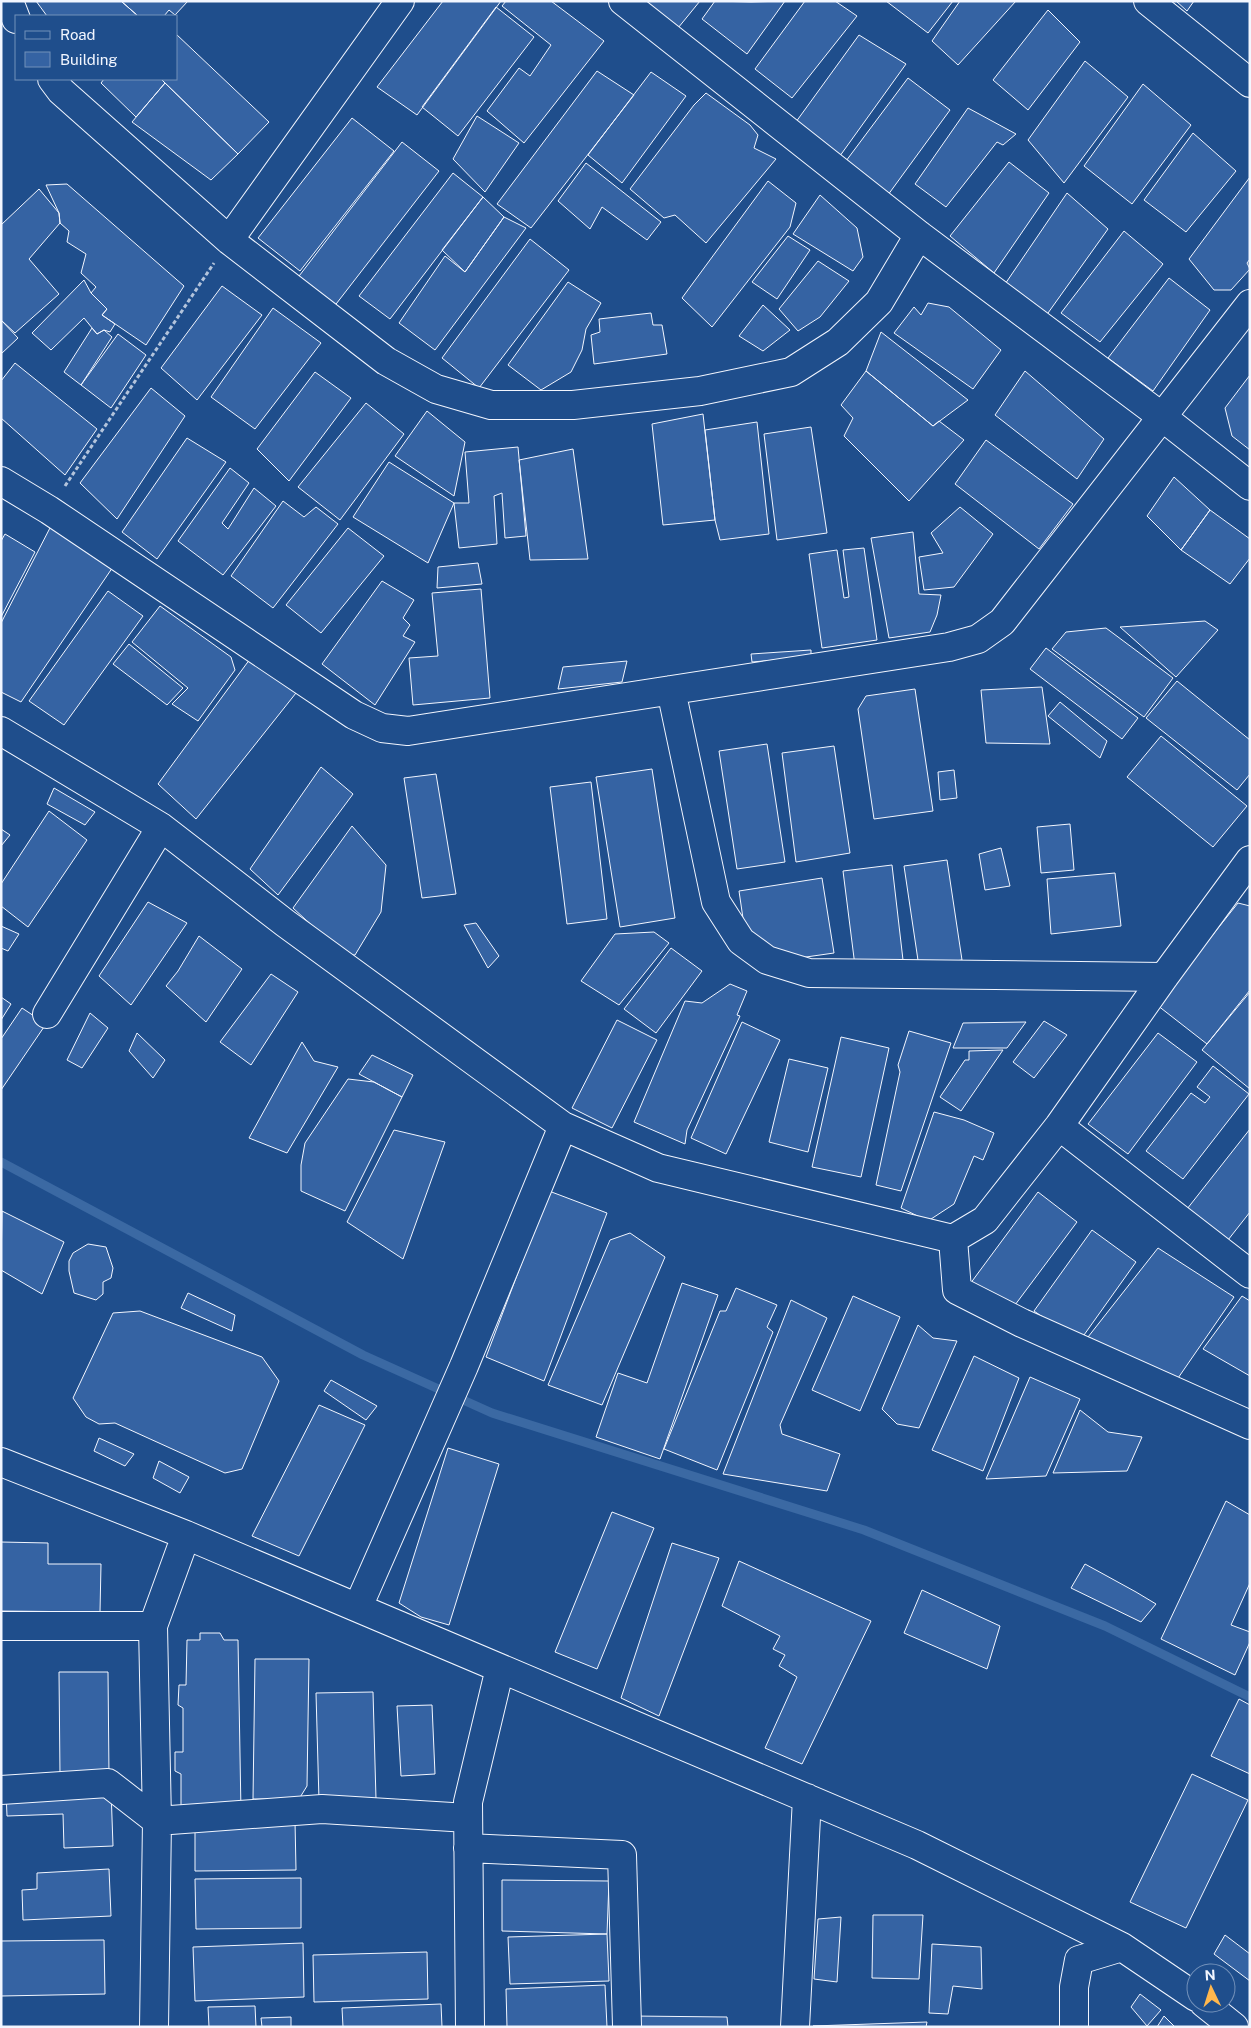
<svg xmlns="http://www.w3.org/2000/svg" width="1251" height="2028" font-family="'Public Sans',sans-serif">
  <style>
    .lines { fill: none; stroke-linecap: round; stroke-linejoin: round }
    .stream { stroke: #3b69a3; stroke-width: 9 }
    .building { fill: #3563a3; stroke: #f2f6ff }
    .minor-casing { stroke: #f2f6ff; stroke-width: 30 }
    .major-casing { stroke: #f2f6ff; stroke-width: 30 }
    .path { stroke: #b3c4dc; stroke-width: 3; stroke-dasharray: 4 2.5; stroke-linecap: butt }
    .minor { stroke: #1f4e8c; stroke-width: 28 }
    .major { stroke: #1f4e8c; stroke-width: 28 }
  </style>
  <rect width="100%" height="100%" fill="#1f4e8c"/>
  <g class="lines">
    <!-- stream -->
    <path class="stream" d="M1 1162 363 1355 492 1413 864 1530 1105 1626 1250 1697"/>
  </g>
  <!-- building -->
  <path class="building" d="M36 1H121L138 16H47Z
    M121 1H188L175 15 169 10 164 16H138Z
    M443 1H501L417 115 377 87Z
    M506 1H551L604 41 524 143 487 111 519 68 530 76 551 45 502 6Z
    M646 1H700L678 28Z
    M715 1 751 2 785 1 747 54 702 19Z
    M805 1H835L857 16 792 98 755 69Z
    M886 1H953L928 33Z
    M960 1H1016L958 65 932 41Z
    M1176 1H1194L1187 11Z
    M496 7 534 37 458 136 422 107Z
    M1048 10 1080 42 1028 110 993 80Z
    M176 34 269 122 238 154 161 79H176Z
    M859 35 906 64 837 160 793 126Z
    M1085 61 1128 97 1064 183 1028 140Z
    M597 71 634 95 531 228 497 204Z
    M651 72 686 96 622 183 588 155Z
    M908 78 950 110 885 199 843 165Z
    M104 79H161L165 83 136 117 101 83Z
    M165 83 238 154 211 180 132 122Z
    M1143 84 1191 125 1132 204 1084 166Z
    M706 93 750 125 758 135 754 148 776 159 706 243 675 215 664 218 630 189 694 105Z
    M968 108 1016 134 1003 145 997 142 946 207 915 184Z
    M477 116 519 143 485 192 453 159Z
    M352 118 394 151 300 271 258 238Z
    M1193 133 1236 171 1186 232 1144 200Z
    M402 142 439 171 333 308 296 280Z
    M1009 162 1049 193 994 273 950 236Z
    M586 163 661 222 647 240 602 207 590 229 558 201Z
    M453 173 483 197 390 319 359 296Z
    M1250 177V259L1247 263 1250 269 1231 290H1214L1189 259Z
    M768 181 796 203 790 227 712 327 682 298Z
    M67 184 184 286 146 345 102 315 107 309 91 293 96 287 81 273 86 254 67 242 69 231 60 223 59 213 46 185Z
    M39 189 59 213 60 223 29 259 59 294 15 333 1 320V225Z
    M1067 193 1108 229 1043 320 1001 290Z
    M820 195 857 228 863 257 853 271 793 234Z
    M483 197 504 217 465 272 442 250Z
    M504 217 526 228 435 350 399 323 445 256 465 272Z
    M1124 231 1163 264 1100 342 1061 313Z
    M788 236 810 250 777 299 752 282Z
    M530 239 569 270 479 388 442 358Z
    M818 261 849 281 820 317 798 331 779 309Z
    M1169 278 1210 310 1153 391 1108 358Z
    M84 280 91 293 107 309 102 315 115 324 110 332 104 330 97 334 84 318 51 350 32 333Z
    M568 282 601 303 586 329 582 350 571 372 541 390 508 365Z
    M222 286 262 315 197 400 161 368Z
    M928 303 949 307 1001 350 973 389 894 333 914 307 921 315Z
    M763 305 790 330 763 351 739 336Z
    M273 308 321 343 255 429 211 397Z
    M651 313 653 325H662L667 354 594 364 591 335 600 332 599 319Z
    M1 320 18 338 1 354Z
    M92 328 97 334 104 330 112 337 81 385 64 372Z
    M881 332 968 400 933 426 866 371Z
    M118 334 146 355 111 408 81 385Z
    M15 363 97 429 65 475 1 418V381Z
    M866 371 933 426 939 421 964 440 909 501 844 436 853 418 841 405Z
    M1025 371 1104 439 1077 479 995 415Z
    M315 372 351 398 289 481 257 449Z
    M1250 375V450L1232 436 1225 408Z
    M151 388 185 416 117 519 80 483Z
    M366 403 404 434 340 520 298 487Z
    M427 411 465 442 454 496 395 456Z
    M703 414 715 520 663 525 652 424Z
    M757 422 769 534 720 540 715 520 705 430Z
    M811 427 827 533 777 540 764 434Z
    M187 438 226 462 157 559 122 532Z
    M986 440 1073 504 1039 549 955 484Z
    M518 447 526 536 505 538 502 493 494 496 497 544 459 548 454 503H469L465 452Z
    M573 449 588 559 530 560 519 460Z
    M389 462 454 503 428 563 353 517Z
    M230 468 249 483 222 523 228 529 254 488 276 506 223 575 178 541Z
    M1174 477 1210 510 1181 550 1147 516Z
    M283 501 304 517 316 507 338 524 273 608 231 576Z
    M960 507 993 534 954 587 924 590 919 557 943 553 931 533Z
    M1210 510 1250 539V558L1230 584 1181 550Z
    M52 524 117 561 21 702 1 692V623Z
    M348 528 384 556 321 633 286 605Z
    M913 532 919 594 941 595 937 615 930 632 889 638 871 538Z
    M5 534 35 552 1 617V541Z
    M864 548 877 640 822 648 809 554 837 550 844 598 849 597 843 550Z
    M478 563 482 584 437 588 438 567Z
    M382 581 414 600 403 618 410 625 403 636 415 642 375 705 322 664Z
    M481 589 490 698 413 705 409 658 438 656 432 593Z
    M108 591 143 616 64 725 29 701Z
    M160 606 231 657 235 670 198 721 172 704 188 688 132 642Z
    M1205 621 1218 630 1176 677 1120 627Z
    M1106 628 1173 678 1144 717 1052 649 1066 632Z
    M129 644 183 688 167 705 113 664Z
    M1046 648 1138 718 1122 739 1030 669Z
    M811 650V657L752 662 751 654Z
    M250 659 296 693 196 819 158 784Z
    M627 661 622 682 558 689 563 667Z
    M1177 681 1250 740V774L1237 790 1146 718Z
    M1042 687 1050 744 986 743 981 690Z
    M915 689 933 811 874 819 858 709 866 696Z
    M1060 702 1107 741 1100 758 1048 716Z
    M1161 736 1247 806 1213 847 1127 777Z
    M767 744 785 862 737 869 719 751Z
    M834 746 850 853 796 862 782 753Z
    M321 767 353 794 278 895 250 869Z
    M652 769 675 918 620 927 596 777Z
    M954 770 957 798 940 800 938 772Z
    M436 774 456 894 422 898 404 778Z
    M591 782 607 919 567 924 550 787Z
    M54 788 95 812 85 825 47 804Z
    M49 811 87 840 28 927 1 906V884Z
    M1070 824 1074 870 1041 873 1037 827Z
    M352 826 386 865 381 912 355 955H344L293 908Z
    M1 829 10 835 1 846Z
    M1001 848 1010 886 985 890 979 854Z
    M947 860 962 960 919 967 904 866Z
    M892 865 903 960 855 966 843 871Z
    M1115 873 1121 926 1051 934 1047 879Z
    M822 878 834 953 792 959 745 932 739 891Z
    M148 902 187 923 131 1005 99 976Z
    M1238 903 1250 906V990L1207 1044 1157 1005Z
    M476 923 499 956 488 968 464 925Z
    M1 926 19 934 8 951 1 948Z
    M654 932 669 943 619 1005 581 981 615 934Z
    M199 936 242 969 206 1022 166 986 178 971Z
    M671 948 702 971 656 1033 624 1009Z
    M271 974 298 992 251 1065 220 1042Z
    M730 984 747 991 737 1015 740 1016 687 1130 685 1144 634 1122 685 1001 702 1003Z
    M1250 992V1089L1202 1050Z
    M1 997 11 1004 1 1020Z
    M22 1008 46 1024 1 1090V1039Z
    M90 1013 108 1028 82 1068 67 1060Z
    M617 1020 657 1040 612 1128 572 1108Z
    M1044 1021 1067 1035 1034 1078 1013 1062Z
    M742 1022 780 1040 726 1154 691 1138Z
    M1026 1022 1007 1048H953L963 1023Z
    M909 1031 951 1043 901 1191 876 1185 900 1072 898 1065Z
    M137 1033 165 1060 153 1078 129 1051Z
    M1158 1033 1197 1062 1128 1154 1088 1124Z
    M841 1037 889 1048 861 1177 812 1167Z
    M302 1042 314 1061 338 1067 287 1153 249 1138Z
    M1003 1050 961 1111 940 1097 965 1060H969V1051Z
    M372 1055 413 1075 402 1097 359 1074Z
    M789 1059 828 1068 808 1152 769 1142Z
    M1213 1066 1249 1094 1183 1179 1146 1151 1191 1093 1205 1103 1210 1097 1197 1087Z
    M348 1079 374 1082 402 1097 345 1211 301 1191V1165L305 1143Z
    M934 1112 964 1120 994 1133 983 1160 974 1156 954 1204 928 1221 901 1208Z
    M1250 1129V1212L1228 1240 1187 1209Z
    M394 1130 445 1142 403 1259 347 1222Z
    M549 1191 607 1213 544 1381 486 1357Z
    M1038 1192 1077 1222 1009 1313 970 1284Z
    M2 1211 64 1242 42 1294 1 1270Z
    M1092 1230 1136 1262 1079 1342 1034 1311Z
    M630 1233 665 1257 602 1405 548 1385 610 1240Z
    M88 1244 106 1247 113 1268 111 1278 103 1282V1294L96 1300 74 1293 69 1271V1261L73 1253Z
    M1158 1248 1234 1297 1176 1381 1088 1337Z
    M682 1283 718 1295 660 1459 596 1437 618 1373 647 1383Z
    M736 1288 777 1305 767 1327 773 1332 717 1470 664 1449 720 1311H726Z
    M188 1293 235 1315 232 1331 181 1308Z
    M853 1296 900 1317 860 1411 812 1390Z
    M1242 1296 1250 1301V1376L1203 1349Z
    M791 1300 827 1318 780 1425 782 1434 840 1454 827 1491 723 1474Z
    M140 1311 262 1357 279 1381 242 1469 225 1473 115 1423 99 1424 86 1417 73 1398 113 1313Z
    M918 1325 933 1338 957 1341 919 1428 897 1424 882 1409Z
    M974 1356 1019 1378 983 1471 932 1450Z
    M1030 1377 1080 1399 1046 1476 986 1479Z
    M331 1380 377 1406 366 1420 324 1391Z
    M319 1405 365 1425 299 1556 252 1536Z
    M1080 1410 1108 1432 1142 1437 1127 1471 1053 1473Z
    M99 1438 134 1454 125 1466 94 1451Z
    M448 1448 499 1464 449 1625 421 1617 399 1603Z
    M159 1461 189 1477 180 1493 153 1478Z
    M1226 1501 1250 1515V1583L1231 1625 1250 1632V1642L1235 1675 1161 1639Z
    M612 1512 654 1528 597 1669 555 1652Z
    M1 1542 48 1543V1564H101L100 1612 1 1611Z
    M672 1543 719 1558 659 1716 621 1698Z
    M739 1561 871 1621 802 1764 765 1748 797 1677 779 1666 785 1655 773 1649 780 1636 722 1606Z
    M1085 1564 1136 1592 1156 1604 1141 1622 1071 1588Z
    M922 1590 1000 1626 987 1669 904 1633Z
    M200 1633H220L224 1640H238L241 1812H181V1774L175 1771V1752H183V1708L178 1705 179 1685H186L187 1640H200Z
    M255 1659H309L307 1786 299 1799H253Z
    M59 1672H108L109 1776H60Z
    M373 1692 376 1799 319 1801 316 1693Z
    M1239 1699 1250 1705V1774L1211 1756Z
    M432 1705 435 1774 401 1776 397 1706Z
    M1192 1774 1248 1800 1186 1928 1130 1902Z
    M111 1790 113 1846 64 1848 63 1814 7 1816 6 1792Z
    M295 1821 296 1870 195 1871V1823Z
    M109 1869 111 1916 23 1920 22 1890 37 1889V1873Z
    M301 1878V1928L196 1929 195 1879Z
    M502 1880 609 1881 607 1934 502 1931Z
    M873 1915H923L919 1979 872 1978Z
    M841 1917 837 1982 814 1979 818 1919Z
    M607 1934 609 1981 510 1984 508 1937Z
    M1225 1935 1250 1954V1981L1214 1954Z
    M104 1940 105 1994 1 1996V1941Z
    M303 1943 304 1997 195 2001 193 1947Z
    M932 1944 981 1947 982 1989 953 1986 948 2014 929 2013Z
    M427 1952 428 1999 314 2002 313 1955Z
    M605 1985 607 2027H507L506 1989Z
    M1140 1994 1161 2010 1147 2026 1131 2007Z
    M441 2004 442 2027H343L342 2008Z
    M255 2006 256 2027H209L208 2007Z
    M633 2016 727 2017 728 2027H633Z
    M1164 2016 1175 2027H1157Z
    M291 2017V2027H262L261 2018Z
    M927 2022 926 2027 813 2026Z"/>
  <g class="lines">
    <defs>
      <path id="minor" d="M9 1 16 19
        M623 1 919 235 1161 416 1250 486
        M52 79 61 91 229 240 386 361 436 389 491 405H573L700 391 791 372 838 342 879 302 919 235
        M229 240 400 1
        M1 481 49 510 354 715 382 728 408 731 949 647 978 639 1002 622 1250 304
        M671 690 716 902 741 941 767 960 809 973 1164 977
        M1 731 161 827 285 923 563 1126 658 1168 953 1239 985 1220 1059 1126 1164 977 1250 860
        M47 1014 161 827
        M1059 1126 1250 1274
        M953 1239 957 1290 1022 1323 1250 1425
        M1 1462 186 1535 917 1845 1122 1947 1196 1997
        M358 1607 464 1366 563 1126
        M1 1626H153
        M1 1790 108 1783 157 1821 322 1809 468 1818
        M468 1848 622 1855 627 2026
        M1204 2003 1234 2027
        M154 2027 157 1821 153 1626 186 1535
        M470 2027 468 1802 500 1668
        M795 2027 807 1798
        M1074 2027V1987L1079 1960 1122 1947"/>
      <path id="major" d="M1148 1 1250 83"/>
    </defs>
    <!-- minor casing -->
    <use href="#minor" class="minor-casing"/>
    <!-- major casing -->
    <use href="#major" class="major-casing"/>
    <!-- path -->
    <path class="path" d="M65 486 214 263"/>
    <!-- minor -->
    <use href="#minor" class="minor"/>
    <!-- major -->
    <use href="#major" class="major"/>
  </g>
  <!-- border -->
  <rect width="1251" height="2028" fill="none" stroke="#f2f6ff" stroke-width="5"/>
  <!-- legend -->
  <rect x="15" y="15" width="162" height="65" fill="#1f4e8c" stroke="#7391ba"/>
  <rect x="25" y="31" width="25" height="8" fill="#1f4e8c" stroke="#7391ba"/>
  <text x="60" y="40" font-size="15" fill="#f2f6ff">Road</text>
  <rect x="25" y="52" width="25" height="15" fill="#3563a3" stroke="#7391ba"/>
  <text x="60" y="65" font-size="15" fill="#f2f6ff">Building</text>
  <!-- north arrow -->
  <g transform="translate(1211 1988) rotate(356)"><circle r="24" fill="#1f4e8c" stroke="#7391ba"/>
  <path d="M0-4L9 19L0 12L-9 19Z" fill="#ffb74d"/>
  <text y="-8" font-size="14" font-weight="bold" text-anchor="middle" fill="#f2f6ff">N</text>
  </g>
</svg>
